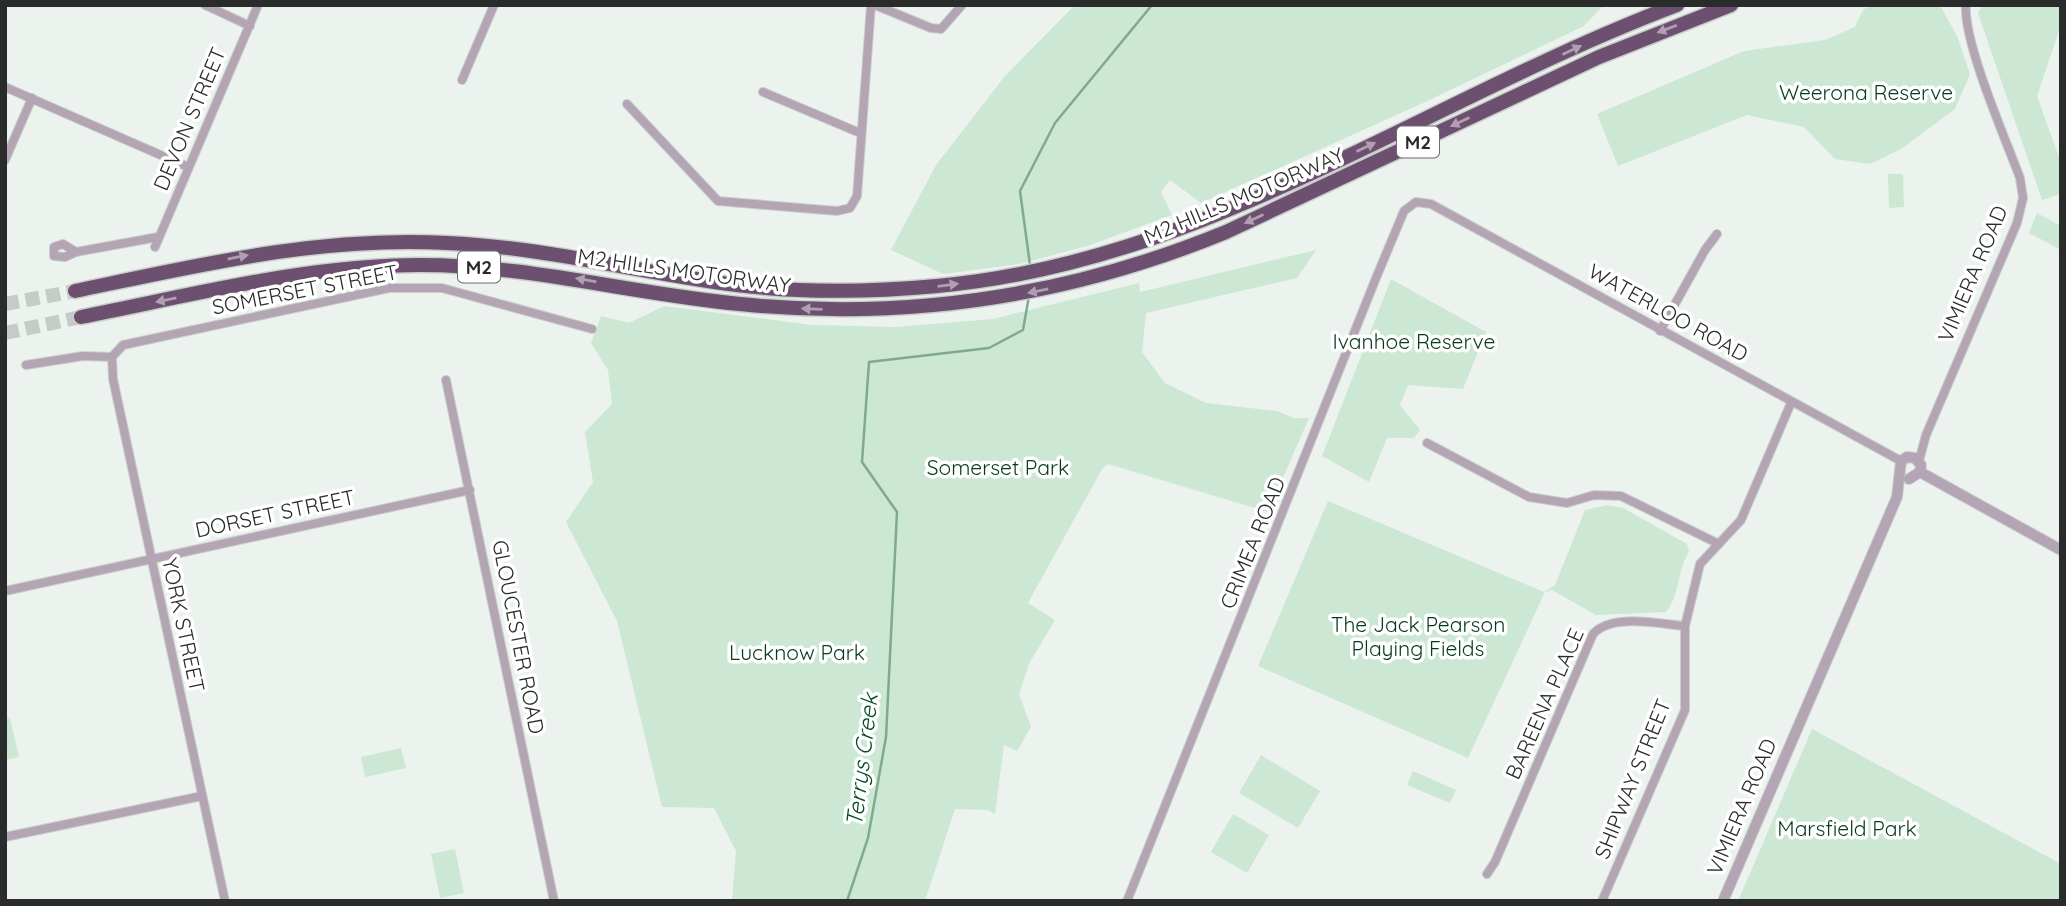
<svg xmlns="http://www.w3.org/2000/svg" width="2066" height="906" font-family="Quicksand,sans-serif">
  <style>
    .green { fill: #cce7d3 }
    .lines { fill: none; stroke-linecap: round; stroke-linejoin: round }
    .stream { stroke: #81aa8c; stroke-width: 2.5 }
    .motorway-tunnel { stroke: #c5cbc7; stroke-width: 14; stroke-dasharray: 14 7; stroke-linecap: butt }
    .minor-casing { stroke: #c9cfcb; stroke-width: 10 }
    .tertiary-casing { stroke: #c9cfcb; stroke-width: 12 }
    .motorway-casing { stroke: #c9cfcb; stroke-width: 17 }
    .minor { stroke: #b4a5b5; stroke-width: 8 }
    .tertiary { stroke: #b4a5b5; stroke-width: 10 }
    .motorway { stroke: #6d5070; stroke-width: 14 }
    .oneway { fill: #af9fb0 }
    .labels { text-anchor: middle; stroke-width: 7; stroke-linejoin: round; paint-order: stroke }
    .shield { fill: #fff; stroke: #6a6b6b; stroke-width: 2 }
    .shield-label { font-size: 19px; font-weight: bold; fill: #2a2c2b }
    .park-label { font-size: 21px; fill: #063a1d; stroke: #fff }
    .street-label { font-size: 21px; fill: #2a2c2b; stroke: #fff }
    .water-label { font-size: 23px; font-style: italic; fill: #034c26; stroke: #fff }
  </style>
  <rect width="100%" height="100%" fill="#ecf3ee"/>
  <!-- green -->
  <path class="green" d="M1075 5H1604L1584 26 1423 103 1201 203 1170 180 1161 192 1172 215 1090 245 1020 264 943 274 891 250 936 165 1005 76Z
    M1871 5H1940L1957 36 1970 74 1955 109 1901 149 1870 164 1835 159 1804 127 1747 115 1618 166 1597 114 1744 51 1825 40 1855 27 1863 10Z
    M1982 5H2061V25L2037 96 2061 163V194L2042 200 1978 13Z
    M1888 174H1903L1904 207 1889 208Z
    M2037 213 2061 226V250L2029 233Z
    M1316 250 1297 278 1146 313 1142 352 1165 383 1206 403 1277 411 1294 418H1309L1268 512 1108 464 1102 469 1028 603 1055 620 1029 664 1019 694 1031 727 1017 751 1004 745 995 814 988 810 955 809 925 901H732L736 851 714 808 662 807 617 621 566 522 593 482 585 432 612 404 608 370 591 343 601 316 629 323 664 306 812 325 896 327 993 319 1139 283 1140 292Z
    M1391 279 1486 332 1463 389 1408 385 1400 405 1420 430 1414 438H1387L1369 482 1322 456Z
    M1328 501 1544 592 1555 585 1585 510 1607 505 1623 508 1687 544 1689 552C1677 570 1680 596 1666 612L1596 615 1552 590 1545 592 1468 758 1258 666Z
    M10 718 19 757 5 760V719Z
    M1812 729 2061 864V901H1738Z
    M401 748 406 768 365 777 361 757Z
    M1261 755 1320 791 1298 828 1239 793Z
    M1413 771 1456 790 1450 803 1407 785Z
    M1233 814 1269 835 1247 873 1211 852Z
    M455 849 464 893 440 898 431 854Z"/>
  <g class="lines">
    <!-- stream -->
    <path class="stream" d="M1030 265 1020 191 1055 123 1152 5
      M847 901 868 838 886 737 897 512 862 462 869 362 989 348 1023 330 1029 296"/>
    <!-- motorway-tunnel -->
    <path class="motorway-tunnel" d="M5 304 75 291
      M5 333 81 317"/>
    <defs>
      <path id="minor" d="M205 5 250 26
        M875 5 931 28 941 29 962 5
        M462 80 494 5
        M5 87 188 167
        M763 92 860 133
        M627 104 718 201 837 211 850 208 857 196 871 5
        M5 160 32 98
        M155 247 258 5
        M76 252 63 244 54 247V256L65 257 76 252 158 237
        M1660 331 1705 250 1717 234
        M112 357 113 379 225 901
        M26 365 83 356 112 357 123 345 389 288H442L592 329
        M446 380 554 901
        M1427 443 1529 497 1567 503 1594 495 1621 496 1719 544
        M1919 461 1926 435 2017 223 2023 198 2020 178C2006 140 1963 42 1966 5
        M5 591 470 490
        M5 837 202 796
        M1487 874 1495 862 1593 634C1612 613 1659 624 1685 626
        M1127 901 1376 278 1404 211 1416 202 1431 204 1901 461
        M1602 901 1685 710V626L1700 564 1741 520 1791 403"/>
      <path id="tertiary" d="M1920 472 2061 550
        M1909 479 1920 472
        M1723 901 1897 497 1901 461 1907 457 1915 458 1921 465 1920 472"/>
      <path id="motorway" d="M75 291C199 265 320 236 447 243 545 247 640 273 737 285 802 293 872 292 937 286 1207 262 1430 98 1677 5
        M81 317C193 295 306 265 421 265 529 265 632 294 740 304 907 321 1070 296 1226 232L1599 57 1731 5"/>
    </defs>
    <!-- minor casing -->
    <use href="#minor" class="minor-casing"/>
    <!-- tertiary casing -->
    <use href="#tertiary" class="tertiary-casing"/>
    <!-- motorway casing -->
    <use href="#motorway" class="motorway-casing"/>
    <!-- minor -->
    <use href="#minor" class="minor"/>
    <!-- tertiary -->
    <use href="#tertiary" class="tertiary"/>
    <!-- motorway -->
    <use href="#motorway" class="motorway"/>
  </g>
  <!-- one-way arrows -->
  <defs><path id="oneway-solid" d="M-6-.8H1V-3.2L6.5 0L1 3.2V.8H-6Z" transform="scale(1.75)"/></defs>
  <g class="oneway">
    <use href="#oneway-solid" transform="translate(1667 29) rotate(159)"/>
    <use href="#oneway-solid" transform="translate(1572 50) rotate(-25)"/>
    <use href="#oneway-solid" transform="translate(1460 122) rotate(155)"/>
    <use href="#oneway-solid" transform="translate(1366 147) rotate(-25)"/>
    <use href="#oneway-solid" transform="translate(1254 219) rotate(155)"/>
    <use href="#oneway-solid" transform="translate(238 257) rotate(-11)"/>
    <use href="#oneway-solid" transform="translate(586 280) rotate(-170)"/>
    <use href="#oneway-solid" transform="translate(948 285) rotate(-7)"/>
    <use href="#oneway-solid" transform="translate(1038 291) rotate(168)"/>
    <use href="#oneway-solid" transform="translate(166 300) rotate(169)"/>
    <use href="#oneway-solid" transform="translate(812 309) rotate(-178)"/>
  </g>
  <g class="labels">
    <!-- shield labels -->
    <g class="shield">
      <rect x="1397" y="126.5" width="42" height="31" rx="5"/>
      <rect x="458" y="251.5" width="42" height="31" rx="5"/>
    </g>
    <g class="shield-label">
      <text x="1418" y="149">M2</text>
      <text x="479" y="274">M2</text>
    </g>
    <!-- park labels -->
    <g class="park-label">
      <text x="1866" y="100">Weerona Reserve</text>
      <text x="1414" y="349">Ivanhoe Reserve</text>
      <text x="998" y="475">Somerset Park</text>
      <text x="1418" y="632">The Jack Pearson<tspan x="1418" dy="24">Playing Fields</tspan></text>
      <text x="797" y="660">Lucknow Park</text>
      <text x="1847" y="836">Marsfield Park</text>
    </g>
    <!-- street labels -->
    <g class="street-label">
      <text transform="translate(190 119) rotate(-67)" y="7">DEVON STREET</text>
      <text transform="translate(1244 196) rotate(-23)" y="7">M2 HILLS MOTORWAY</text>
      <text transform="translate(684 271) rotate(8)" y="7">M2 HILLS MOTORWAY</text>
      <text transform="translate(1973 274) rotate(-67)" y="7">VIMIERA ROAD</text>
      <text transform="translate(305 290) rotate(-11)" y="7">SOMERSET STREET</text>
      <text transform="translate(1668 313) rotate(29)" y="7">WATERLOO ROAD</text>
      <text transform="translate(275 514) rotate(-12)" y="7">DORSET STREET</text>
      <text transform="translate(1253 543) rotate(-68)" y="7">CRIMEA ROAD</text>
      <text transform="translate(183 625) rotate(78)" y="7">YORK STREET</text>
      <text transform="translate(518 637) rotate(79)" y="7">GLOUCESTER ROAD</text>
      <text transform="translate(1545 704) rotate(-66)" y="7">BAREENA PLACE</text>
      <text transform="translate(1633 779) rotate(-68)" y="7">SHIPWAY STREET</text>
      <text transform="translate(1742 807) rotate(-67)" y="7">VIMIERA ROAD</text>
    </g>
    <!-- water labels -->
    <g class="water-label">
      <text transform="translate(862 760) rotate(-83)" y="8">Terrys Creek</text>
    </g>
  </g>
  <!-- border -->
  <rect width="2066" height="906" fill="none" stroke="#2a2c2b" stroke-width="14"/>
</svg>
